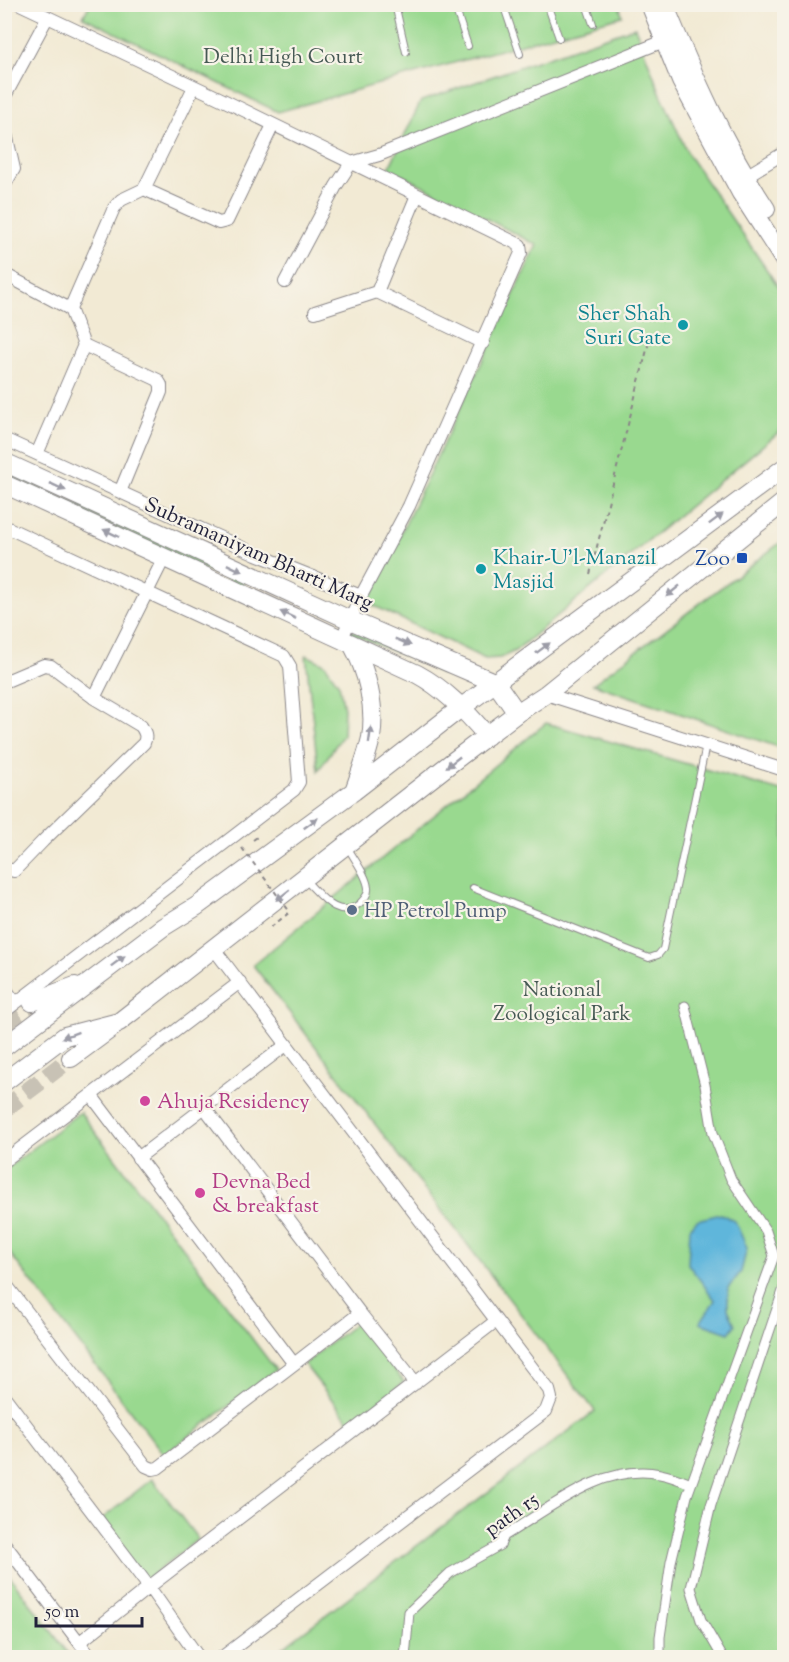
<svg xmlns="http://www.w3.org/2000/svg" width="789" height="1662" font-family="'Sorts Mill Goudy',serif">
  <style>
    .green { fill: #99d98f; stroke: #5e7e65; stroke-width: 1.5 }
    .water { fill: #5eb6db; stroke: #406c8b; stroke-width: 1.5 }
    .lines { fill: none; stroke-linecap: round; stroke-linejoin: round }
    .secondary-tunnel { stroke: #c8c2b5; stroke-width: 18; stroke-dasharray: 18 9; stroke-linecap: butt }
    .service-casing { stroke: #8a8688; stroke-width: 8 }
    .pedestrian-casing { stroke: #8a8688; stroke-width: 11 }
    .minor-casing { stroke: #8a8688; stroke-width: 14 }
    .secondary-casing { stroke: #8a8688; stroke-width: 20 }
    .path { stroke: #8a8688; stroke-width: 2; stroke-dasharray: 4.5 4.5; stroke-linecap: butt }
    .service { stroke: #fff; stroke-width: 6 }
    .pedestrian { stroke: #fff; stroke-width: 9 }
    .minor { stroke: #fff; stroke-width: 12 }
    .secondary { stroke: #fff; stroke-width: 18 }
    .path-bridge { stroke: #8a8688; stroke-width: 2; stroke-dasharray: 4.5 4.5; stroke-linecap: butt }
    .oneway { fill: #9c9ca7 }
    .culture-dot { fill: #0f9aa8; stroke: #f7f3e8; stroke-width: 2 }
    .transit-dot { fill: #1a4fb4; stroke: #f7f3e8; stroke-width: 2 }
    .service-dot { fill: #5c6f8a; stroke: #f7f3e8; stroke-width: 2 }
    .hotel-dot { fill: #d1479c; stroke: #f7f3e8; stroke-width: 2 }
    .labels { text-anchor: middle; stroke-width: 4.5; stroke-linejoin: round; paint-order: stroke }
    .park-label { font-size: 21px; fill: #465954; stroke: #f7f3e8 }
    .culture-label { font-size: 21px; fill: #0d838f; stroke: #f7f3e8; text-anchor: end }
    .street-label { font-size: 21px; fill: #22223b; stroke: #f7f3e8 }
    .transit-label { font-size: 21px; fill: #164399; stroke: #f7f3e8; text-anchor: end }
    .service-label { font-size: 21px; fill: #4e5e75; stroke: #f7f3e8; text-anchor: start }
    .hotel-label { font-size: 21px; fill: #b23c85; stroke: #f7f3e8; text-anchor: start }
  </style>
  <rect width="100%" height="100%" fill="#f7f3e8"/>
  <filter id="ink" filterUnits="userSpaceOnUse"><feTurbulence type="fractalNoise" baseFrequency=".0167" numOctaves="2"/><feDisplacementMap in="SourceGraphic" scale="12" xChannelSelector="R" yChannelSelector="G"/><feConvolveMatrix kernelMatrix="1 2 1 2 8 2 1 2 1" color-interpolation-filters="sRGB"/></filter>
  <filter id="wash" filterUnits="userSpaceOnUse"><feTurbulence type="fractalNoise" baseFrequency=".008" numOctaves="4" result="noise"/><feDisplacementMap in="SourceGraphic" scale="24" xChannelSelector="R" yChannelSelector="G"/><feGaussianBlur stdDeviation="1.35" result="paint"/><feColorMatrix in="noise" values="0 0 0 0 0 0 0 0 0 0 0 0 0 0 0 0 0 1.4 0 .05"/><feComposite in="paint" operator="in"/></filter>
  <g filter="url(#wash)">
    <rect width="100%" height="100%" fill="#f2ead4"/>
    <!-- green -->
    <path class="green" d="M90 4H619L622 16 278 112 83 17Z
      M635 27 660 92 689 156 784 295V428L515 651 500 658 485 659 368 603 537 245 389 168 421 101Z
      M5 470 244 581 242 586 5 478Z
      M784 540V749L593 684Z
      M351 630 436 665 444 672 441 674 425 664 351 634Z
      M306 655 325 664 339 684 344 708 343 735 318 771Z
      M546 723 784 792V1657H270L595 1411 253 965Z
      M80 1112 276 1370 164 1455 5 1247V1170Z
      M357 1322 404 1382 351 1424 304 1364Z
      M152 1479 198 1539 145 1581 98 1522Z
      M5 1570 71 1657H5Z"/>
    <!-- water -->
    <path class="water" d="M721 1214 735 1221 747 1248 741 1272 728 1288V1309L735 1325 729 1333 700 1323 715 1300 688 1264 690 1228 697 1220Z"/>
  </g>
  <g filter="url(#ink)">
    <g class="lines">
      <!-- secondary-tunnel -->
      <path class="secondary-tunnel" d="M4 1023 32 1002
        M4 1109 71 1058"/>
      <defs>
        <path id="service" d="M395 4 406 52
          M454 4 468 46
          M503 4 520 54
          M547 4 559 38
          M586 4 593 24
          M305 880C320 894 337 921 359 904 363 900 369 895 368 888 367 875 353 858 347 846
          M473 888 649 958 658 955 663 949 706 745
          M4 982 18 1001"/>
        <path id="pedestrian" d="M405 1658 409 1612 450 1573 500 1545 504 1536C549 1509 604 1462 660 1474 671 1476 681 1480 691 1484
          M660 1658V1637L671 1562 687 1496 774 1256 766 1231 731 1179 713 1133 705 1085 685 1006
          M723 1658 701 1620 691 1588 711 1505 784 1288"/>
        <path id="minor" d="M20 4 219 98 520 245 521 253 409 506 361 596 341 640
          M194 87 144 189 219 223 227 221 273 125
          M4 98 47 18
          M4 125 14 169 4 186
          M746 176 784 153
          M417 195 377 292 483 343
          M4 274 70 309
          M285 282 336 186 351 163 379 155 664 41
          M315 312 377 292
          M84 345 70 309 114 208 121 200 144 189
          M4 439 256 554 361 596
          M37 454 84 345 158 380 161 385V392L120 492
          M4 526 284 656 290 666 299 782 294 790 4 1012
          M4 682 44 665 51 666 94 698 141 726C145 732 147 736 144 743L43 841 14 871 4 868
          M546 694 784 770
          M94 698 164 558
          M214 949 549 1390 551 1398 546 1411 221 1658
          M204 1107 360 1313 416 1383
          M138 1158 286 1045
          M4 1161 240 982
          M4 1282 146 1466 153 1469 158 1468 294 1364 91 1095
          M294 1364 360 1313
          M4 1396 149 1587 199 1658
          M4 1543 91 1658
          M80 1642 149 1587 496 1321"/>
        <path id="secondary" d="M650 4 681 81 741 193 784 260
          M664 4C693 75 724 145 766 209
          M4 462 350 620 496 683
          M4 484 417 674C445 689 467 712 487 736
          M352 644C367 671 376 706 371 738 367 756 360 774 354 791
          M496 683 517 713
          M32 1002 75 986
          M4 1047 163 927 197 906 354 791 462 707 784 468
          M71 1058 113 1027
          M4 1082 65 1036 119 1022 451 763 517 713 546 694 784 502"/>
      </defs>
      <!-- service casing -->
      <use href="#service" class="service-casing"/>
      <!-- pedestrian casing -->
      <use href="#pedestrian" class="pedestrian-casing"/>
      <!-- minor casing -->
      <use href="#minor" class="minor-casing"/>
      <!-- secondary casing -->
      <use href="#secondary" class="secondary-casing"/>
      <!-- path -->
      <path class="path" d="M590 574 651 334
        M253 840 260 835
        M271 927 290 912"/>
      <!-- service -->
      <use href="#service" class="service"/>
      <!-- pedestrian -->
      <use href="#pedestrian" class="pedestrian"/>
      <!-- minor -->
      <use href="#minor" class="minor"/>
      <!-- secondary -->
      <use href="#secondary" class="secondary"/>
      <!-- path-bridge -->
      <path class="path-bridge" d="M242 848 290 912"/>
    </g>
    <!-- one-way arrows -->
    <defs><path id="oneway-solid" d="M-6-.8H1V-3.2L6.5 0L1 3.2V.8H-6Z" transform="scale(1.5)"/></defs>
    <g class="oneway">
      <use href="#oneway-solid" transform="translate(58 487) rotate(25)"/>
      <use href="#oneway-solid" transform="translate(716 519) rotate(-37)"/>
      <use href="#oneway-solid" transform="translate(111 533) rotate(-155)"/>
      <use href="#oneway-solid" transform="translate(235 568) rotate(25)"/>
      <use href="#oneway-solid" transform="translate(673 591) rotate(141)"/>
      <use href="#oneway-solid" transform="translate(288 615) rotate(-155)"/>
      <use href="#oneway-solid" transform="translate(403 642) rotate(23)"/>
      <use href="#oneway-solid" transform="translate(543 648) rotate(-37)"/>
      <use href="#oneway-solid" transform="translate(370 735) rotate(-82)"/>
      <use href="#oneway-solid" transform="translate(453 762) rotate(142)"/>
      <use href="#oneway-solid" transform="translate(311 823) rotate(-36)"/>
      <use href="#oneway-solid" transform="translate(283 895) rotate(142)"/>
      <use href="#oneway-solid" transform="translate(118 961) rotate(-37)"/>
      <use href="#oneway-solid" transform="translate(70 1035) rotate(160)"/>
    </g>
  </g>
  <!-- markers -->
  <g class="culture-dot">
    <circle cx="683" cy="325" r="6"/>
    <circle cx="481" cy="569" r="6"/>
  </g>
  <rect class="transit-dot" x="736" y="552" width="12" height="12" rx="3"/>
  <circle class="service-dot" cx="352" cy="910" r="6"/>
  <g class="hotel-dot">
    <circle cx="145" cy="1101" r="6"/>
    <circle cx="200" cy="1193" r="6"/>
  </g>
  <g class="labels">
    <!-- park labels -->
    <g class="park-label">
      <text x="283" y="63">Delhi High Court</text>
      <text x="562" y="996">National<tspan x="562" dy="24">Zoological Park</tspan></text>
    </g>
    <!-- culture labels -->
    <g class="culture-label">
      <text x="671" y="320">Sher Shah<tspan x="671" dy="24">Suri Gate</tspan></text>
      <text x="493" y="564" text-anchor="start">Khair-U’l-Manazil<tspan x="493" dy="24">Masjid</tspan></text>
    </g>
    <!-- street labels -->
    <g class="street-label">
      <text transform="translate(259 553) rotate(24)" y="7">Subramaniyam Bharti Marg</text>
      <text transform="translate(511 1514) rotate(-35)" y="7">path r5</text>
    </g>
    <!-- transit labels -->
    <g class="transit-label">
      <text x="730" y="565">Zoo</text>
    </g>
    <!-- service labels -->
    <g class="service-label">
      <text x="364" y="917">HP Petrol Pump</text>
    </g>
    <!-- hotel labels -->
    <g class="hotel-label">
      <text x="157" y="1108">Ahuja Residency</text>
      <text x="212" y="1188">Devna Bed<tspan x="212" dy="24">&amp; breakfast</tspan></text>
    </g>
  </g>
  <!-- margin -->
  <rect width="789" height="1662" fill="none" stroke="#f7f3e8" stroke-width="24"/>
  <!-- scale -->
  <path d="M36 1617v9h106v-9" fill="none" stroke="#22223b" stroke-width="3"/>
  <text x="45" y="1617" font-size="18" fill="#22223b" stroke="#f7f3e8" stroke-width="4.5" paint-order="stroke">50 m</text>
</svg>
